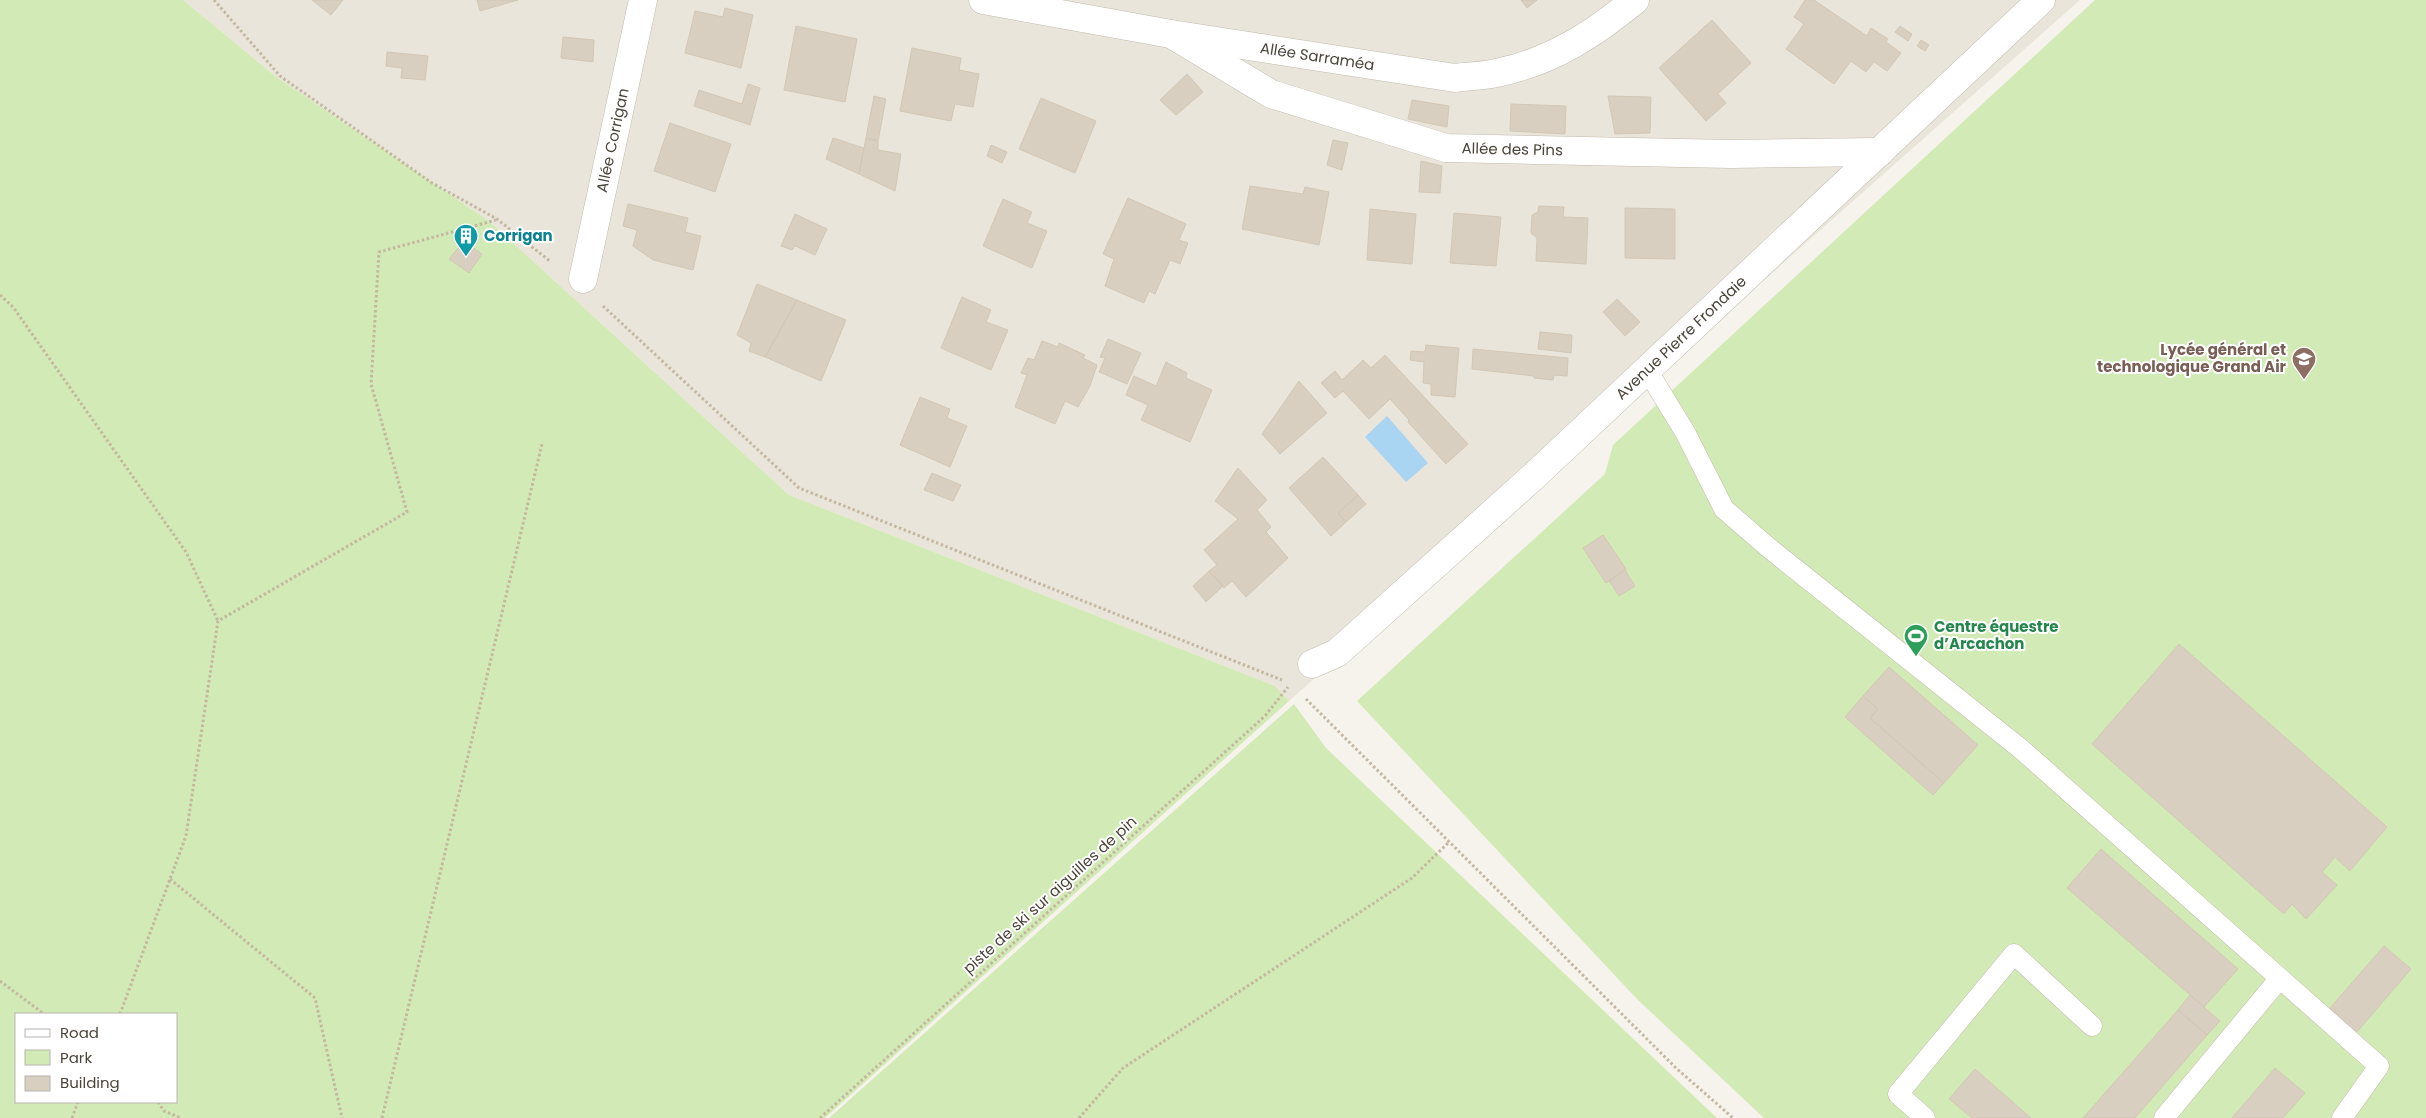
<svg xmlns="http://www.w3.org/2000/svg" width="2426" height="1118" font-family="Poppins,sans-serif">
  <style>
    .residential { fill: #eae5da }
    .green { fill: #d2eab5; fill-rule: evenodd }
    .water { fill: #a9d4f2 }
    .building { fill: #d8cfc1; stroke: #d3c7b4 }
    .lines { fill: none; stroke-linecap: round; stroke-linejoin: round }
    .service-casing { stroke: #c2bbae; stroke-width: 21 }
    .minor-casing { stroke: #c2bbae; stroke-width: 29 }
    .path { stroke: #c4b79f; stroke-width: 3; stroke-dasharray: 2.5 2.5; stroke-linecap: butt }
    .service { stroke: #fff; stroke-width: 20 }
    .minor { stroke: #fff; stroke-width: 28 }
    .labels { text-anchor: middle; stroke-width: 4; stroke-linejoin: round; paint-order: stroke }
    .street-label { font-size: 15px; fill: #4b4439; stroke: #fff }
    .culture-label { font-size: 15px; font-weight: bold; fill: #0d838f; stroke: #fff; text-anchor: start }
    .education-label { font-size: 15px; font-weight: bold; fill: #785e54; stroke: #fff; text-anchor: end }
    .leisure-label { font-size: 15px; font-weight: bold; fill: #27864d; stroke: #fff; text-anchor: start }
  </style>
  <rect width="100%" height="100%" fill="#f6f3ec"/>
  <!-- residential -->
  <path class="residential" d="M183 0H2080L1289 701 1275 686 789 495 489 221 275 76Z"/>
  <!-- green -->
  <path class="green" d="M0 0H183L275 76 489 221 789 495 1275 686 1289 701 825 1118H0ZM16 1014H176V1102H16Z
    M2095 0H2426V1118H1764L1638 1000 1357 701 1605 474 1613 445Z
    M1294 704 1326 748 1717 1118H829Z"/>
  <!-- water -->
  <path class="water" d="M1387 416 1428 463 1406 482 1365 437Z"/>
  <!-- building -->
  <path class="building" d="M312 0H343L331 15Z
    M477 0H518L480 11Z
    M1521 0H1537L1527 8Z
    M1805 0H1814L1867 36 1871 28 1888 39 1886 42 1901 53 1887 71 1874 62 1866 72 1851 61 1834 84 1786 49 1804 24 1794 17Z
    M725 8 753 15 741 68 685 53 695 11 723 17Z
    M1712 20 1751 63 1718 94 1726 103 1706 121 1659 68Z
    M796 26 857 39 845 102 784 90Z
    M1900 26 1912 34 1908 41 1895 32Z
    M563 37 594 40 593 62 561 58Z
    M1921 40 1929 45 1925 51 1917 46Z
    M912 48 961 58 959 70 979 74 973 107 955 104 951 121 900 111Z
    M387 52 428 56 425 80 401 78 402 68 386 66Z
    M1187 74 1203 92 1176 115 1160 100Z
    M748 84 760 88 750 125 694 106 699 90 742 104Z
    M874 96 886 99 878 141 866 138Z
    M1608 96 1651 97 1650 133 1615 134Z
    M1041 98 1096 121 1075 173 1019 149Z
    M1412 100 1449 106 1447 127 1408 119Z
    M1511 104 1566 106 1565 134 1510 131Z
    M670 123 731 144 715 192 654 171Z
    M833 138 864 148 859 174 826 159Z
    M866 138 878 141V150L901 154 895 191 859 174Z
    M1333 140 1348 143 1342 170 1327 165Z
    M991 145 1007 152 1002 163 987 156Z
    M1421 161 1442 166 1440 193 1419 192Z
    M1250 186 1303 194 1305 187 1329 192 1319 245 1242 229Z
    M1128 198 1186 224 1179 240 1188 243 1180 264 1170 260 1155 294 1149 291 1144 303 1105 286 1114 259 1103 254Z
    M1003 199 1032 212 1027 223 1047 231 1032 268 983 246Z
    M628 204 688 218 685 232 701 236 693 270 653 260 633 246 637 230 623 226Z
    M1539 206 1564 207 1563 217 1588 218 1586 264 1536 261 1537 238 1531 233 1532 215 1538 212Z
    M1625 208 1675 209V259L1625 258Z
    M1370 209 1416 214 1412 264 1367 260Z
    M1454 213 1501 217 1496 266 1450 263Z
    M795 214 827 229 815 255 795 246 792 250 781 246Z
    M464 241 482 254 469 273 449 259Z
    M757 284 797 300 765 357 749 351 751 343 737 335Z
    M962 297 991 310 986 322 1008 330 991 370 941 348Z
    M1617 299 1640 322 1625 336 1603 312Z
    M797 300 846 320 821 381 765 357Z
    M1540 332 1572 335 1571 353 1538 349Z
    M1108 339 1141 353 1127 384 1099 372 1105 358 1100 357Z
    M1042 341 1058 347 1059 343 1085 355 1083 358 1097 365 1090 386 1078 407 1065 401 1055 424 1015 407 1027 375 1021 373 1028 358 1034 360Z
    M1426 345 1459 348 1455 397 1431 395V384L1423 383 1424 362 1410 360 1411 351 1425 352Z
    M1473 349 1568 358 1567 376 1554 375 1553 380 1534 378V376L1472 369Z
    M1385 355 1468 444 1446 464 1408 422 1409 420 1390 399 1369 419 1343 391 1335 398 1321 383 1335 371 1342 380 1363 360 1371 368Z
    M1166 362 1187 373 1186 378 1212 390 1190 442 1141 420 1148 405 1126 395 1134 376 1156 386Z
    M1299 381 1327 413 1280 454 1262 434Z
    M920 397 950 409 947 418 967 426 950 467 900 445Z
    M1323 457 1358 495 1338 513 1346 522 1331 536 1289 488Z
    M1238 468 1267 500 1257 510 1271 527 1266 532 1288 558 1246 597 1232 581 1224 588 1209 571 1217 565 1204 550 1238 519 1215 501Z
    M932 473 961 485 953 501 924 490Z
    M1358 495 1366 504 1346 522 1338 513Z
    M1603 535 1626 569 1606 583 1583 548Z
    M1625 570 1635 586 1619 596 1609 581Z
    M1209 571 1223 586 1206 602 1193 586Z
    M2179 644 2387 827 2350 871 2335 857 2322 872 2337 885 2306 919 2292 904 2284 914 2092 744Z
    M1889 667 1978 745 1944 783 1870 718 1878 709 1863 696Z
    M1863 696 1878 709 1870 718 1944 783 1933 795 1845 717Z
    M2101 849 2238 969 2204 1007 2067 888Z
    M2384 946 2411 969 2356 1033 2330 1008Z
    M2190 995 2220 1021 2207 1035 2178 1010Z
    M2178 1010 2207 1035 2135 1118H2083Z
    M2275 1068 2305 1093 2283 1118H2232Z
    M1975 1069 2031 1118H1972L1949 1099Z"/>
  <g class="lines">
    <defs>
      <path id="service" d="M1647 370 1685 432 1724 509 1769 548 2021 749 2379 1066 2342 1118
        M1925 1118 1898 1094 2014 954 2092 1026
        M2164 1118 2280 978"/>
      <g id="minor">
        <path id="s1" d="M983 0 1171 34 1455 78C1470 76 1486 76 1501 72 1554 60 1594 34 1635 0"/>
        <path id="s2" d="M1171 34 1271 94 1446 148 1731 154 1880 152"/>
        <path id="s3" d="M583 279 643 0"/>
        <path id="s4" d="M1312 664 1337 653 1534 476 2041 0"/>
      </g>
    </defs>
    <!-- service casing -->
    <use href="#service" class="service-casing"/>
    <!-- minor casing -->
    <use href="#minor" class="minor-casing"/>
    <!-- path -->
    <path class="path" d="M214 0 280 76 432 183 497 219 551 262
      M0 295 13 307 186 552 218 621
      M603 306 799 488 1282 680
      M1306 699 1676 1068 1733 1118
      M170 879 315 998 342 1118
      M0 981 44 1014
      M120 1014 186 836 218 621 407 512 371 384 379 252 496 220
      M158 1102 164 1111 181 1118
      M72 1118 78 1102
      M382 1118 542 444
      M820 1118 1265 716 1288 687
      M1079 1118 1123 1068 1412 878 1449 842"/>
    <!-- service -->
    <use href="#service" class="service"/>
    <!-- minor -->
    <use href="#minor" class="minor"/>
  </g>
  <!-- icons -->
  <defs>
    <symbol id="building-pin" viewBox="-11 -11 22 30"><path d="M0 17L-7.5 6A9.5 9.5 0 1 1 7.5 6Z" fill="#0f9aa8" stroke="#fff"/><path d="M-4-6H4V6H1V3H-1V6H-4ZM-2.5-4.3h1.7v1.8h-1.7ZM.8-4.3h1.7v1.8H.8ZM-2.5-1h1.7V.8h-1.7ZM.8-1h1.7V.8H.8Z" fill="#fff"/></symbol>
    <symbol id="school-pin" viewBox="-11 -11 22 30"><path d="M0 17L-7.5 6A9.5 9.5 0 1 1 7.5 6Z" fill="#8d6e63" stroke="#fff"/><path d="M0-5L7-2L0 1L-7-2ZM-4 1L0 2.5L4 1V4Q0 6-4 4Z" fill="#fff"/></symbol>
    <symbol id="stadium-pin" viewBox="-11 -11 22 30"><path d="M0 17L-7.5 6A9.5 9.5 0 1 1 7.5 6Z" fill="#2e9e5b" stroke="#fff"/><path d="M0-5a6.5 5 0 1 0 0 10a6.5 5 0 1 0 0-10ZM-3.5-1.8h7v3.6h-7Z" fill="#fff"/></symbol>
  </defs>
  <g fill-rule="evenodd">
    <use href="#building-pin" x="452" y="222" width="28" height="38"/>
    <use href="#school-pin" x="2290" y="345" width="28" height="38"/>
    <use href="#stadium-pin" x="1902" y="622" width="28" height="38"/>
  </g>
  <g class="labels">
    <!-- street labels -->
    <g class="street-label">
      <text dy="5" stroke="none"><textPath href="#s1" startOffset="339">Allée Sarraméa</textPath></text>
      <text dy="5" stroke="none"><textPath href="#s3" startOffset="142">Allée Corrigan</textPath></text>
      <text dy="5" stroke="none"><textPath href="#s2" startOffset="366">Allée des Pins</textPath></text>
      <text dy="5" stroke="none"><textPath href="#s4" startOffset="494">Avenue Pierre Frondaie</textPath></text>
      <text transform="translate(1050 895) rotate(-42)" y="5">piste de ski sur aiguilles de pin</text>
    </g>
    <!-- culture labels -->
    <g class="culture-label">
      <text x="484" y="241">Corrigan</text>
    </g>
    <!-- education labels -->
    <g class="education-label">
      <text x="2286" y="355">Lycée général et<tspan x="2286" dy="17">technologique Grand Air</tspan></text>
    </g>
    <!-- leisure labels -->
    <g class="leisure-label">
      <text x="1934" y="632">Centre équestre<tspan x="1934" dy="17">d’Arcachon</tspan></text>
    </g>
  </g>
  <!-- legend -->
  <rect x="15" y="1013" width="162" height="90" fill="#ffffff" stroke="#b7b4b0"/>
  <rect x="25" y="1029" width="25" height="8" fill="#ffffff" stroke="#b7b4b0"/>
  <text x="60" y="1038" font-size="15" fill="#4b4439">Road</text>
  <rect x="25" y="1050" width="25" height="15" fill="#d2eab5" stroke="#b7b4b0"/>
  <text x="60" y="1063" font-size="15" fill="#4b4439">Park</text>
  <rect x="25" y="1076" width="25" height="15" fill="#d8cfc1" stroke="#b7b4b0"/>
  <text x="60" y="1088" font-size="15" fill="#4b4439">Building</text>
</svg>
